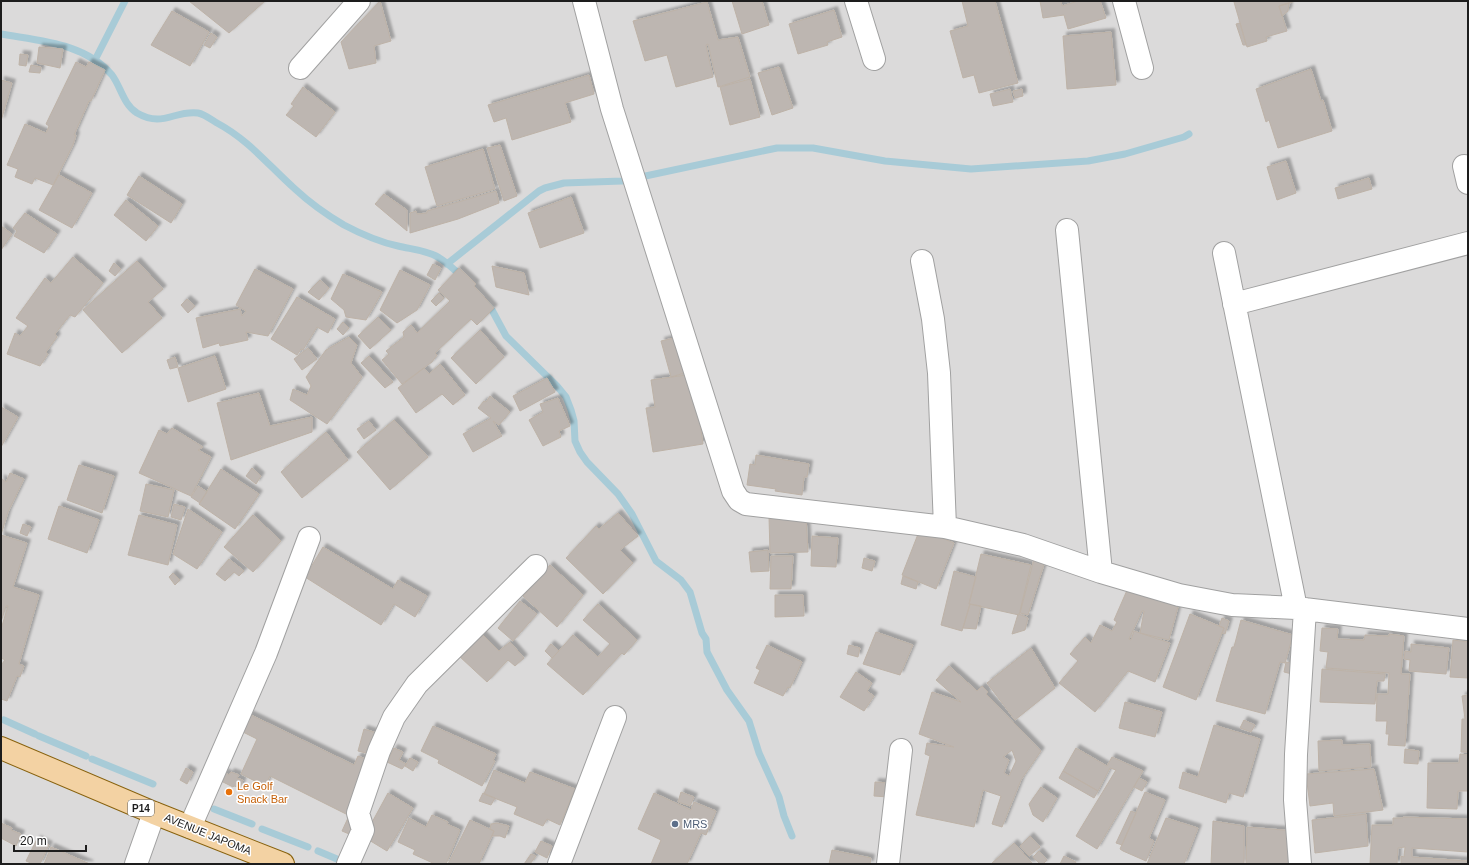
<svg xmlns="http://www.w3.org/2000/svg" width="1469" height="865" font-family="Helvetica,sans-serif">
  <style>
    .residential { fill: #dbdada }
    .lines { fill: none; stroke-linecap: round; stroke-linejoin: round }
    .stream { stroke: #a8cbd7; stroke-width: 7 }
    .building { fill: #bdb6b1; stroke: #bdb2a7; fill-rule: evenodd; filter: url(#shadow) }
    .minor-casing { stroke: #a1a1a1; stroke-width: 24 }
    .major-casing { stroke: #88620e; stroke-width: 24 }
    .minor { stroke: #fff; stroke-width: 22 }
    .major { stroke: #f3d2a3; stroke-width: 22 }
    .food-dot { fill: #e8710a; stroke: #fff; stroke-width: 1.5 }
    .service-dot { fill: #5c6f8a; stroke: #fff; stroke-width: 1.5 }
    .labels { text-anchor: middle; stroke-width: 3; stroke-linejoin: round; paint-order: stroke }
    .shield { fill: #fff; stroke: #616161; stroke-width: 1 }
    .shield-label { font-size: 10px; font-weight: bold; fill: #1d1d1d }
    .food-label { font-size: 11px; fill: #c56008; stroke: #fff; text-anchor: start }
    .service-label { font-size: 11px; fill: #4e5e75; stroke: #fff; text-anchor: start }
    .street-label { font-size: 11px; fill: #1d1d1d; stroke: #fff }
  </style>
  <defs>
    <filter id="shadow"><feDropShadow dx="3.5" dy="-3.5" stdDeviation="1" flood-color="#0004"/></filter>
  </defs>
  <rect width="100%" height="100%" fill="#edeae4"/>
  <!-- residential -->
  <path class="residential" d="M1 1H1468V864H1Z"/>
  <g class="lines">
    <!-- stream -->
    <path class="stream" d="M1 34C40 41 85 43 112 75 121 87 123 104 137 113 163 128 174 110 198 113 204 114 212 120 217 123 249 140 269 166 295 189 310 203 327 215 344 225 361 234 379 242 398 246 410 249 424 250 436 256 446 261 454 269 462 277
      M95 60 125 1
      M447 264 539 191 545 188 564 183 622 181 777 148H813L885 161 971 169 1088 161 1125 154 1184 137 1189 134
      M486 304 492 310 506 336 557 386 566 397 571 410 574 421 575 441 580 452 587 462 618 494 632 514 656 561 681 580 690 592 702 633 706 639 707 652 727 690 749 721 759 753 779 797 784 816 792 836
      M4 720 35 734
      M39 736 86 756
      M92 759 153 784
      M214 809 252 824
      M262 829 308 847
      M318 851 344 862"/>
  </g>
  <!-- building -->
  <path class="building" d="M189 1H265L229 33Z
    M380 1 391 41 374 46 376 63 349 69 341 42Z
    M732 1H762L769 25 742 34Z
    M962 1H995L1018 83 979 93 974 75 963 78 950 31 968 26Z
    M1040 1H1061L1062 6 1078 1H1100L1106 18 1068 29 1064 15 1043 18Z
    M1236 1H1296L1279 6 1287 31 1266 37 1267 41 1247 47 1234 2Z
    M707 2 718 40 738 37 750 77 718 87 708 44 706 45 713 77 676 87 667 55 645 61 633 21Z
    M1289 3 1288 11 1282 16 1279 6Z
    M834 10 842 37 827 42 828 45 798 54 789 24Z
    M172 11 209 32 190 66 151 45Z
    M1240 23 1246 45H1243L1236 24Z
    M1111 32 1116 85 1067 89 1063 36Z
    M211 33 217 37 210 48 204 45Z
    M39 47 63 49 60 68 37 63Z
    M20 54 28 55 26 66 19 65Z
    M76 62 86 67 89 62 105 70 91 101H89L74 135H76L73 145 53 185 35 178 32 184 15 177 18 169 7 165 25 124 46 133 49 126 46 124Z
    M31 65 41 67 40 73 29 72Z
    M779 67 793 108 772 115 758 73Z
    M1311 69 1321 101 1323 100 1332 131 1278 148 1269 120 1266 122 1256 89Z
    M589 75 594 94 565 103 571 122 512 140 506 118 494 122 488 105Z
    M750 79 760 117 730 125 720 87Z
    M1 80 12 83 1 121Z
    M303 87 335 112 316 137 286 115 294 106 291 104Z
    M1010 89 1013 102 993 106 990 94Z
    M1022 89 1023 96 1015 98 1013 91Z
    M500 145 517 196 504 201 487 148Z
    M483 149 495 189 437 206 425 167Z
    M1286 161 1296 193 1277 200 1267 167Z
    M59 175 92 193 72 228 39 210Z
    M139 176 182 204 171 223 127 195Z
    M1369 178 1372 189 1338 199 1335 188Z
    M496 191 499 203 458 219 410 233V213L416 211 417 214 427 213V211Z
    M384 194 407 210V231L375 204Z
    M571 197 584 233 540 248 528 213Z
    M126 200 158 226 146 241 114 215Z
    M25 213 57 234 44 253 14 236 17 231 13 228Z
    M1 226 12 234 1 250Z
    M73 257 103 283 75 317 70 315 55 334 57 337 46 352 48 354 40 366 7 354 15 333 20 336 28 326 16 318 45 278 51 283Z
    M137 261 163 289 148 302 162 318 122 353 83 310Z
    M114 263 121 269 115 276 109 271Z
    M433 264 441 268 435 280 427 275Z
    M492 266 524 273 529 295 496 287Z
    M459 268 476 284 474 286 494 308 477 325 471 319 435 353 437 355 432 362 402 384 382 360 389 354 386 351 404 337 403 332 411 325 417 333 450 301 438 290Z
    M255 269 293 289 268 336 246 332 248 340 220 346 219 343 203 348 196 318 240 309 242 316 246 311 236 305Z
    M400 270 430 285 417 310 397 323 380 310Z
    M343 274 382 292 366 320 346 317 344 310 331 299Z
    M320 280 329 288 319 300 308 292Z
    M439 293 444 298 436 306 431 301Z
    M297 297 335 319 328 333 317 327 303 350 301 349 297 355 271 339Z
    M187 299 195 306 188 313 181 305Z
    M378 317 391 330 370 349 358 336Z
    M343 322 349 328 343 335 337 329Z
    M480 330 504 357 476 384 451 358Z
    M349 337 357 345 351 363 362 377 327 424 290 400 293 389 307 395 311 386 306 377 326 350Z
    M678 337 688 372 671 377 661 341Z
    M308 348 317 359 302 370 294 359Z
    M215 356 226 389 188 402 178 368Z
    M369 356 393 382 385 388 361 363Z
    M175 357 178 367 170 369 167 360Z
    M440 364 465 395 453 405 442 394 416 413 398 388 424 368 429 374Z
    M693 374 703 444 653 452 646 408 655 407 651 380Z
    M547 378 555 392 520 411 513 396Z
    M259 393 270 426 312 417V432L231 460 217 403Z
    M490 396 510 412 499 425 493 421 502 436 473 452 463 434 491 418 478 408 484 401 486 402Z
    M558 398 570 426 559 431 561 437 543 446 529 420 543 412 540 404Z
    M1 407 18 417 1 447Z
    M394 420 428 457 390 490 357 452Z
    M369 421 376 430 364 439 357 429Z
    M172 428 203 447 198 450 211 457 191 496 139 473 159 430 167 434Z
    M326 432 348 460 302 498 281 472Z
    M756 455 809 464 807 477H804L802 495 775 491 776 489 747 485 750 464 755 465Z
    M79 465 114 476 102 513 67 500Z
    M252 468 261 476 256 484 246 476Z
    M221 469 259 494 235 529 199 504Z
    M10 473 24 479 8 512 1 535 27 543 13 587 39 595 19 664 24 666 20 677 17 676 7 701 1 699V665L5 660 1 658V629L8 606H6L1 622V478L6 482Z
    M146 484 174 490 168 517 140 511Z
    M198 486 207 492 200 503 191 497Z
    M174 504 185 507 181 520 171 517Z
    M59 506 99 520 87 553 48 539Z
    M188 509 222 532 197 569 173 554Z
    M618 513 638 536 620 550 633 563 603 594 566 558 596 526 599 529Z
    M139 515 177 525 168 565 128 555Z
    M253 515 281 541 253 572 224 547Z
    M806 516 808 552 770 553 769 517Z
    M23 524 31 527 27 536 20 533Z
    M920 529 954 543 936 589 902 575Z
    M812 536 838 538 836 567 811 566Z
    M323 547 393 589 398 580 427 596 415 617 394 604 381 625 305 577Z
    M768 550 769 571 751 572 749 552Z
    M981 554 1031 565 1019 615 969 604Z
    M771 556H793L791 589H770Z
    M864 558 875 561 872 571 862 568Z
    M229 559 244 571 239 576 234 572 225 581 216 574Z
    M1034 559 1045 561 1028 615 1020 613Z
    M550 565 583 595 557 627 523 596Z
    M954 571 976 577 969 604H970L962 631 941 625Z
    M173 573 180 580 175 585 169 577Z
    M903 576 918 582 916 589 901 584Z
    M1128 588 1179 603 1169 640 1140 633 1144 611H1142L1129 639 1131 640 1134 631 1170 643 1155 682 1128 671 1095 712 1059 683 1078 661 1070 654 1085 637 1091 643 1100 625 1112 631 1117 622 1114 620Z
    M775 595H803L804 616 775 617Z
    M520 601 537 614 513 641 498 628Z
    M598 604 637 640 624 655 622 653 583 695 547 664 573 635 598 657 610 644 583 620Z
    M970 604 981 606 976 629 963 628Z
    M1018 614H1019L1028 618 1025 630 1012 634Z
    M1190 614 1224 628 1196 700 1163 687Z
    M1222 618 1229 621 1225 634 1222 633 1224 628 1219 626Z
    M1241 620 1293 635 1285 663 1280 662 1265 714 1216 701 1232 647H1234Z
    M1322 628 1338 629 1337 639 1364 640 1365 635 1389 636V634L1404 636 1401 674H1410L1405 746 1388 745 1389 734H1386L1387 721H1376L1377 694H1388L1389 673 1326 668 1328 652 1320 651Z
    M876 632 913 645 900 675 863 664Z
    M481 633 499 651 510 642 524 658 515 666 508 660 487 682 459 656Z
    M1453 640 1468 642V678L1450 677Z
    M551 644 559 651 552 658 545 651Z
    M1411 644 1449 648 1446 674 1409 671 1410 660 1404 659 1405 651 1411 652Z
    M767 645 802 662 790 688 788 687 783 696 754 683 760 670 756 668Z
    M849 645 860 648 858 657 847 654Z
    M1031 648 1055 688 1015 720 987 683Z
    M1286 662 1299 665 1296 675 1284 672Z
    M949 666 977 691 982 686 988 692 986 694 1041 751 1021 780 1002 827 992 824 1001 796 983 790 974 827 916 815 930 756 925 754 927 743 954 747 919 734 932 692 961 702 936 680ZM1012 750 1016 761 1009 776 1004 773 1009 760 1003 757Z
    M1322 669 1385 674 1384 681H1377L1375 704 1320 702Z
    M856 672 872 683 867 691 874 696 864 711 840 697Z
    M1468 695V752H1461L1462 719H1465L1462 696Z
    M1125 702 1162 712 1155 737 1119 728Z
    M249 714 354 765 358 756 368 760 348 815 270 776 265 786 241 774 257 739 241 731Z
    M1244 720 1255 725 1251 732 1240 728Z
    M1214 725 1260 739 1243 797 1229 793 1226 803 1179 788 1183 772 1198 777Z
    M433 726 496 754 493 760 495 761 482 786 438 763 439 760 421 751Z
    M364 729 377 733 370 754 358 751Z
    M1342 740V745L1370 744 1371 767 1319 771 1318 741Z
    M394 748 403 752 399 760 406 764 402 769 387 762Z
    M1076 748 1107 766 1112 757 1143 771 1097 849 1076 836 1116 770 1110 768 1098 791 1063 771Z
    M1405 749 1419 751 1418 764 1404 763Z
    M1460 754 1468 755V791H1458L1457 809 1427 808 1428 763H1459Z
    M410 758 418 762 413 771 405 766Z
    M186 768 193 772 187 784 180 780Z
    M1374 769 1383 810 1334 816 1333 803 1310 806 1306 774Z
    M494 770 525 783 530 772 575 789 560 825 547 819 543 826 514 814 517 807 484 794Z
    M1063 771 1098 791 1094 798 1059 778Z
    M225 772 229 775 231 772 239 775 237 778 243 780 240 788 234 786 233 787 219 780Z
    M1139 778 1147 782 1142 791 1134 787Z
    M875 782 889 783 888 797 874 796Z
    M1041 787 1057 798 1043 822 1033 815 1029 804Z
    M681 792 694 797 690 806 678 802Z
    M1145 792 1165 800 1149 838 1154 841 1146 861 1123 851 1120 849Z
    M388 793 413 808 387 851 364 837Z
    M483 793 495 798 491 805 479 801Z
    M654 793 691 810 694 802 716 811 706 835 701 833 687 864H651L661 840 638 829Z
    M1131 811 1136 813 1122 845 1116 843Z
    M1366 814 1368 846 1315 853 1312 820Z
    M432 815 448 822 447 824 460 830 446 864H435L413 854 415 850 398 842 409 818 426 827Z
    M1403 817 1468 819V852L1412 848V857L1468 861V864H1401V856L1404 857 1405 847 1398 848 1397 864H1370L1372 825H1393V818H1403Z
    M348 818 359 822 354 836 342 831Z
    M1166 818 1198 828 1184 864H1147Z
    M470 820 494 831 479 864H448Z
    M1213 821 1244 826V864H1211Z
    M1 823 12 828 11 830 21 834 16 846 1 838Z
    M497 823 509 826 505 838 500 836H492L494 831 490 829 491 824Z
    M1247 827 1295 831 1292 864H1246Z
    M1030 836 1040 847 1029 856 1020 846Z
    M37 839 49 845 40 864H33L26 861Z
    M541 841 552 846 547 858 535 852Z
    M1014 843 1033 864H991Z
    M51 847 90 864H44Z
    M832 850 871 858 870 864H829Z
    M1039 851 1047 860 1043 864H1040L1033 857Z
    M531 854 536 856 530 864H524Z
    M1064 856 1076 862 1075 864H1060Z"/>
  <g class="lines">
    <defs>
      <path id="minor" d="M584 1 612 109 733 491 739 500 746 504 945 527 1023 545 1101 572 1179 595 1232 605 1296 608 1468 629
        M856 1 874 59
        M1124 1 1142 68
        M300 68 359 1
        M1464 166 1468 183
        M1067 230 1101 572
        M1224 253 1296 608
        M922 261 933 319 939 373 945 527
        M1234 304 1468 243
        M190 827 266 653 309 538
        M136 864 154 813
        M348 864 363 830 358 813 379 751 394 717 417 684 536 566
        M559 864 615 717
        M888 864 901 750
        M1300 864 1295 800 1296 754 1305 609"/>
      <path id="major" d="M1 748 154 813 283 864"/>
    </defs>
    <!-- minor casing -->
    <use href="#minor" class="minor-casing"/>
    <!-- major casing -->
    <use href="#major" class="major-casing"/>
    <!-- minor -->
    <use href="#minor" class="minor"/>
    <!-- major -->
    <use href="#major" class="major"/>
  </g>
  <!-- markers -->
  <circle class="food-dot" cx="229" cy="792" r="4"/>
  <circle class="service-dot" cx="675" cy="824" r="4"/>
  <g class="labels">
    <!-- shield labels -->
    <rect class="shield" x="128" y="800" width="26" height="16" rx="3"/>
    <g class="shield-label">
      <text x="141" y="812">P14</text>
    </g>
    <!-- food labels -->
    <g class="food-label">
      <text x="237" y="790">Le Golf<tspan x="237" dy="13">Snack Bar</tspan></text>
    </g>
    <!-- service labels -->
    <g class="service-label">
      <text x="683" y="828">MRS</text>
    </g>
    <!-- street labels -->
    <g class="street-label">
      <text transform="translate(208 834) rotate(22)" y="4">AVENUE JAPOMA</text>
    </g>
  </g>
  <!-- border -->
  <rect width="1469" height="865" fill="none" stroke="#1d1d1d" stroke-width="4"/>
  <!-- scale -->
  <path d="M14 845v6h72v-6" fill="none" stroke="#1d1d1d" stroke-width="2"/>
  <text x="20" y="845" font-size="12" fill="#1d1d1d" stroke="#ffffff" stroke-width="3" paint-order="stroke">20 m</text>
</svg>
